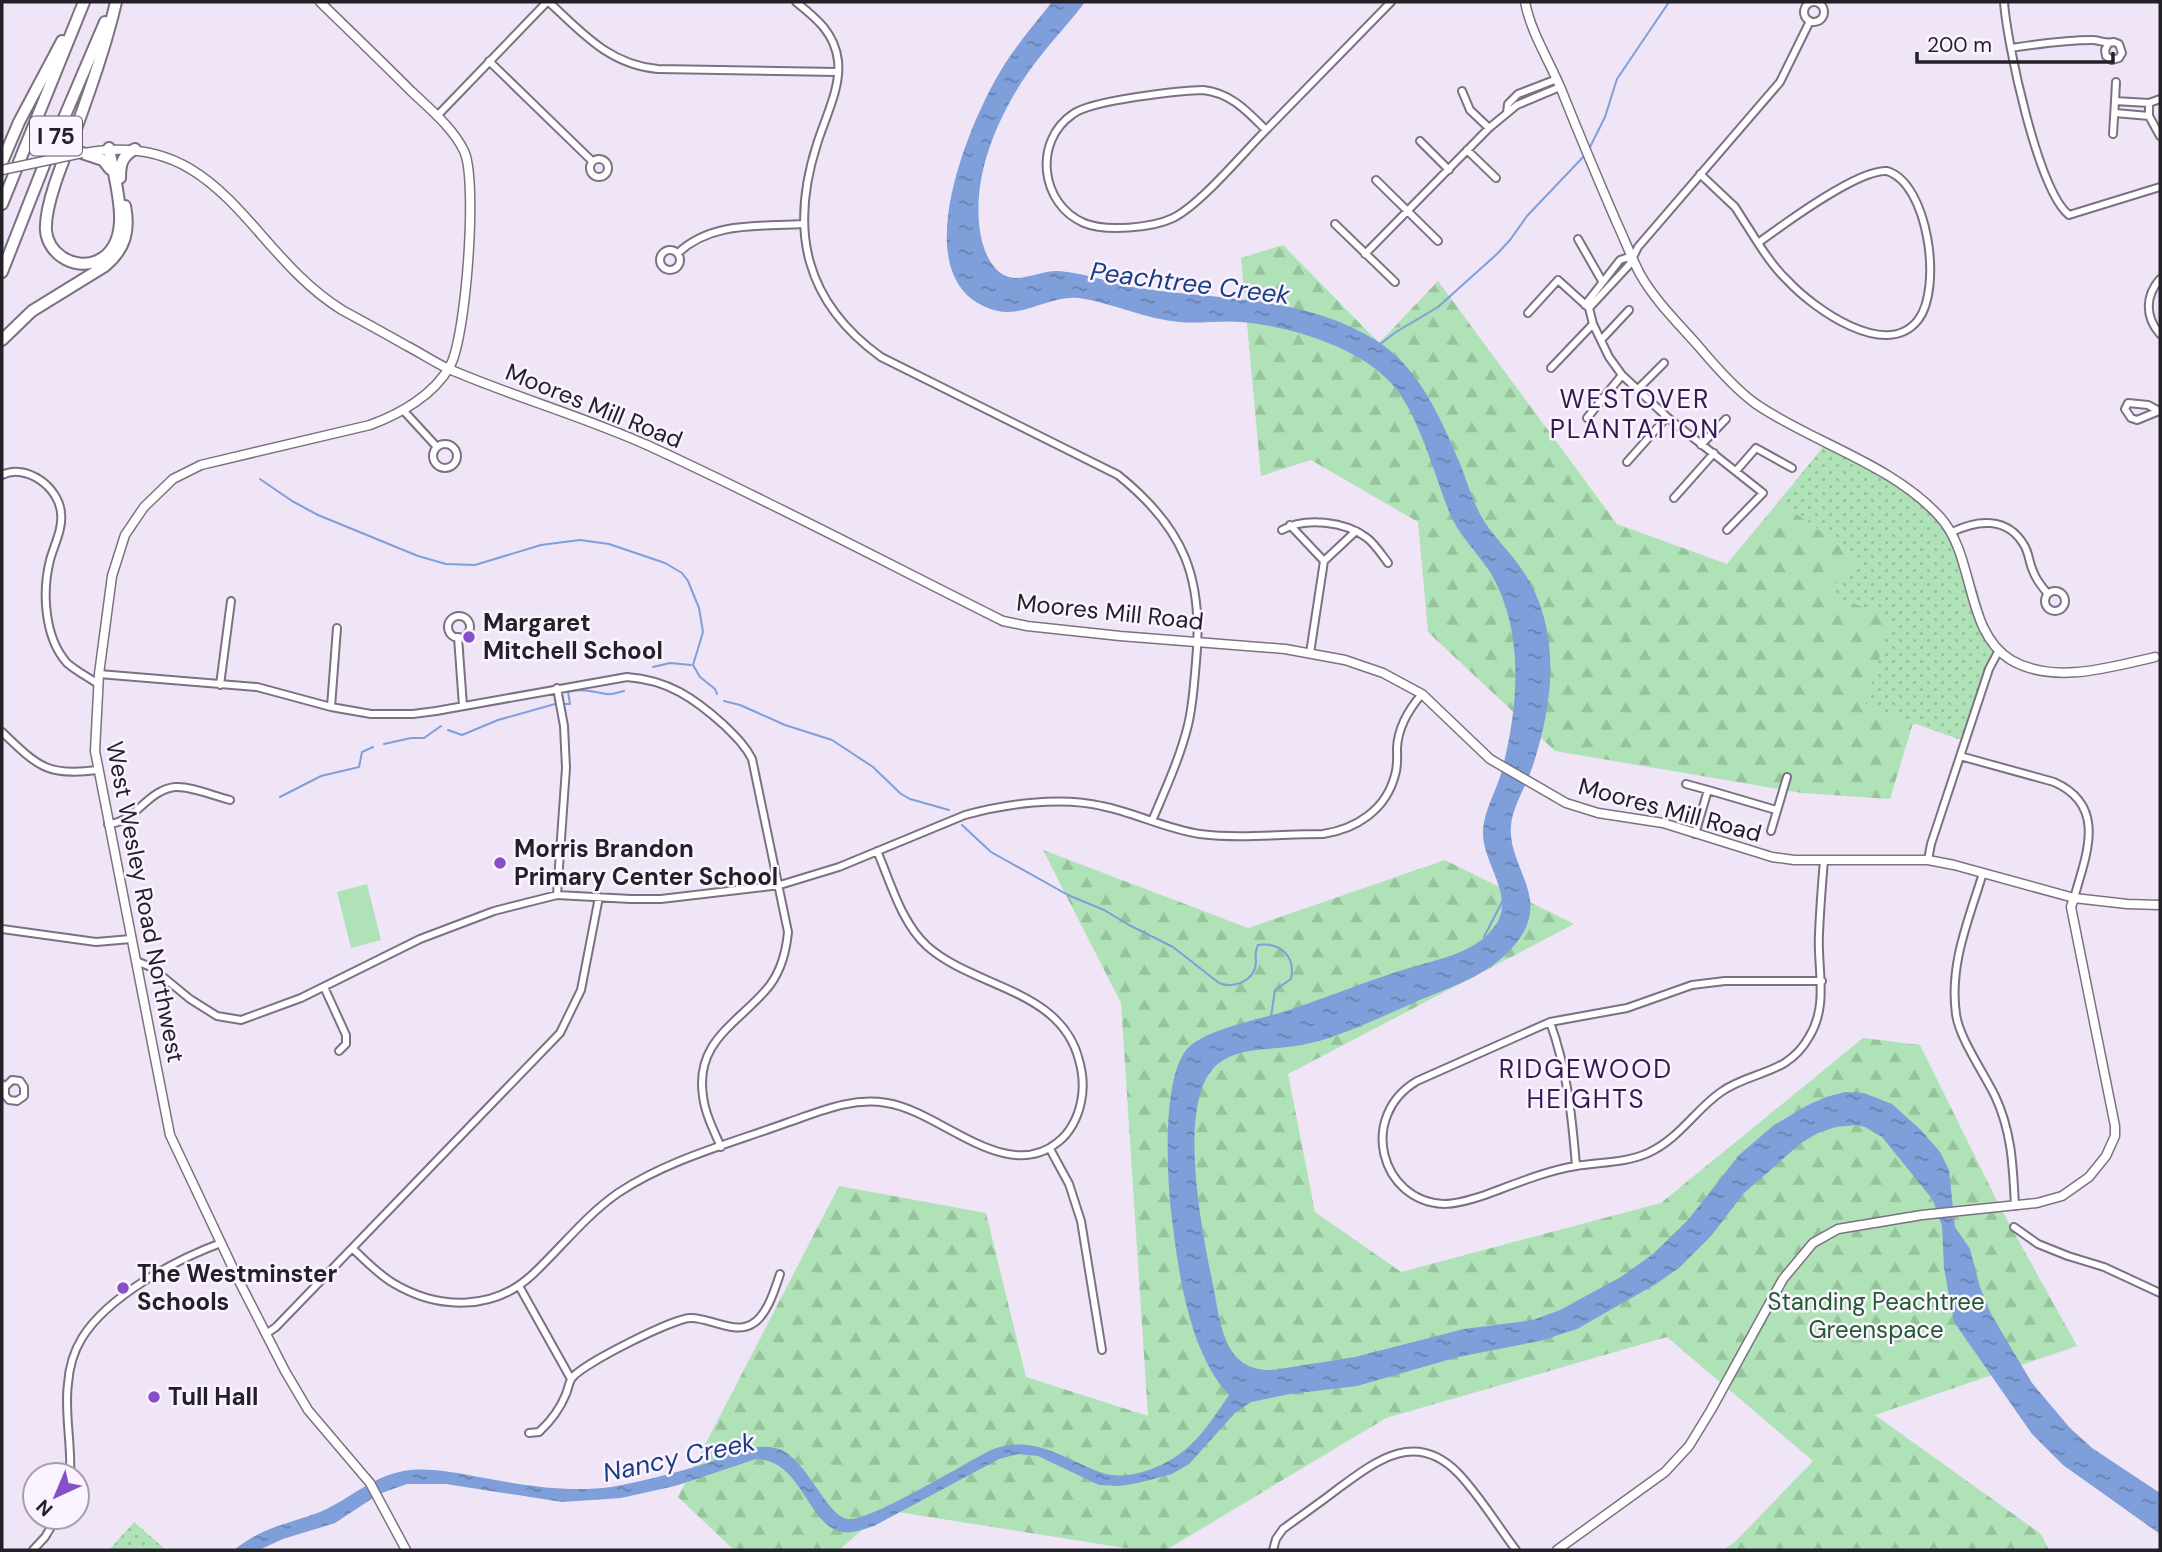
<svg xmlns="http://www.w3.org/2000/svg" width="2162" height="1552" font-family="'DM Sans',sans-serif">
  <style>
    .forest { fill: url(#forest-firs) }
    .park { fill: url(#park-dots) }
    .garden { fill: #afe2b6 }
    .water { fill: url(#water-ripples) }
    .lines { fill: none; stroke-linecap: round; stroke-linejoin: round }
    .stream { stroke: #7e9fd9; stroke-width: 2 }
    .street-casing { stroke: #7c7182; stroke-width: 10 }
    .secondary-casing { stroke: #7c7182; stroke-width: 11 }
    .highway-casing { stroke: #7c7182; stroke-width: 14 }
    .street { stroke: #fff; stroke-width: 6 }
    .secondary { stroke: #fff; stroke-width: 8 }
    .highway { stroke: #fff; stroke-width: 10 }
    .secondary-bridge-casing { stroke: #7c7182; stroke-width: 11; stroke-linecap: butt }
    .secondary-bridge { stroke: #fff; stroke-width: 8 }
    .poi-dot { fill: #8650c7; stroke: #fbf3ff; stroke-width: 2.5 }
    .labels { text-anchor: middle; stroke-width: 5; stroke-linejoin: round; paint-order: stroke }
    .shield { fill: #fbf3ff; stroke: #645f68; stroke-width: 2 }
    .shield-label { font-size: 23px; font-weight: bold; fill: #242027 }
    .street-label { font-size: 24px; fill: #242027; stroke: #fbf3ff }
    .poi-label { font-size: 24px; font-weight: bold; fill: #242027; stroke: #fbf3ff; text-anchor: start }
    .park-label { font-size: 24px; fill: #1e5c2d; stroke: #fbf3ff }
    .water-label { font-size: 26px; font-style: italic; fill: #1a3e82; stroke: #fbf3ff }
    .neighbourhood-label { font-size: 26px; letter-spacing: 2px; fill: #341a53; stroke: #fbf3ff }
  </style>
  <defs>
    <pattern id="forest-firs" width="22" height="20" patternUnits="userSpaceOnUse" patternTransform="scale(1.75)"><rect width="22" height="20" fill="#afe2b6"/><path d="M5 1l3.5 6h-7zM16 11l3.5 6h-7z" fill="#96c29c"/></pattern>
    <pattern id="park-dots" width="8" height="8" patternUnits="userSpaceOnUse" patternTransform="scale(1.75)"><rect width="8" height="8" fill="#afe2b6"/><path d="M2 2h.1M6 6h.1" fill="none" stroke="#96c29c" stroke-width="1.8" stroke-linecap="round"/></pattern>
    <pattern id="water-ripples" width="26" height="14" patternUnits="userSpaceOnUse" patternTransform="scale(1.75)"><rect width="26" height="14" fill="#7e9fd9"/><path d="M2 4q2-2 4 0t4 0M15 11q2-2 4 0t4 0" fill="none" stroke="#6781b0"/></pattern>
  </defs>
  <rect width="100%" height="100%" fill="#f0e4f7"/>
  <!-- forest -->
  <path class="forest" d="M1283 245 1379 343 1438 281 1617 524 1727 564 1779 501 1858 558 1891 618 1866 706 1913 723 1890 799 1802 793 1555 751 1428 632 1418 522 1311 460 1261 476 1241 258Z
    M1043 850 1248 928 1445 860 1574 924 1288 1074 1315 1212 1401 1272 1661 1203 1863 1038 1920 1045 2001 1209 2077 1346 1875 1415 2041 1534 2049 1550H1723L1735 1542 1813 1461 1667 1337 1386 1418 1166 1550H1138L885 1510 839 1550H734L678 1497 839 1186 986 1213 1026 1377 1148 1416 1121 1003Z"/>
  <!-- park -->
  <path class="park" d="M1828 441 1912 491 1955 528 1978 592 1991 638 2002 649 1988 664 1964 741 1865 706 1891 618 1827 593 1858 558 1779 501Z
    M134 1522 166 1550H109Z"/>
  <!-- garden -->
  <path class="garden" d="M367 884 381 940 351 948 337 892Z"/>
  <!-- water -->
  <path class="water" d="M1052 2H1085C1067 26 1045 48 1027 74 996 120 970 180 981 237 984 252 993 273 1009 277 1023 281 1043 270 1059 271 1086 273 1113 284 1139 288 1219 300 1306 296 1377 341 1420 368 1442 421 1461 466 1467 482 1472 499 1480 514 1491 535 1510 551 1523 571 1562 630 1554 703 1532 768 1526 786 1513 806 1511 825 1507 867 1552 897 1517 942 1493 973 1457 985 1422 999 1394 1011 1366 1025 1337 1035 1322 1041 1304 1045 1287 1047 1264 1050 1239 1048 1219 1063 1173 1098 1204 1240 1214 1290 1221 1327 1225 1372 1273 1370L1355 1357 1464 1329 1533 1320 1560 1310 1621 1277 1653 1254 1688 1220 1739 1155 1774 1125 1808 1105 1826 1097 1845 1092 1864 1093 1892 1104 1921 1130 1940 1152 1949 1170 1955 1227 1970 1249 1980 1287 1991 1314 2032 1383 2070 1428 2092 1448 2160 1493V1534L2063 1465 2032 1434 1954 1322 1944 1268 1942 1226 1933 1200 1882 1137 1865 1127 1856 1125 1836 1127 1818 1133 1801 1143 1744 1193 1711 1236 1680 1267 1656 1284 1577 1329 1540 1341 1458 1357 1357 1386 1290 1394 1251 1402 1235 1413 1189 1464 1172 1474 1138 1483 1119 1486 1099 1485 1038 1456 1018 1454 999 1459 874 1526C864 1529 852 1534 842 1532 806 1524 803 1461 756 1459L675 1486 621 1498 562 1502 446 1484H407L379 1494 335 1523 283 1539 259 1550H234C262 1527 288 1524 320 1512 351 1499 375 1473 411 1470 434 1468 456 1473 479 1477 521 1485 568 1493 611 1487 640 1482 670 1474 698 1466 722 1459 750 1442 775 1448 806 1454 826 1518 849 1519 871 1521 965 1463 991 1450 1029 1435 1057 1454 1092 1469 1112 1478 1128 1477 1149 1470 1190 1455 1205 1430 1229 1395 1188 1351 1178 1269 1171 1211 1167 1173 1162 1078 1187 1049 1206 1028 1264 1019 1292 1009 1331 996 1369 980 1409 968 1436 960 1473 953 1492 930 1519 899 1483 866 1483 833 1483 813 1495 793 1501 774 1515 722 1522 663 1507 611 1502 595 1495 578 1485 565 1473 548 1458 533 1450 514 1435 477 1418 411 1391 383 1357 346 1289 326 1241 322 1220 320 1200 324 1179 322 1145 319 1113 303 1079 298 1051 295 1023 317 998 311 901 288 966 131 997 77 1012 50 1033 26 1052 2Z"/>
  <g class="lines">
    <!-- stream -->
    <path class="stream" d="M1590 147 1605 117 1617 79 1669 2
      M1380 344 1396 332 1438 307 1497 254 1510 240 1527 216 1585 155
      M260 479 292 501 318 515 418 556 446 564 475 565 541 545 580 540 609 544 665 563 682 573 688 581 699 608 703 632 693 665 700 677 715 689 717 694
      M653 667 670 663 691 665
      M724 701 740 705 785 725 832 740 873 767 901 794 910 799 949 810
      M565 704H570L568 692C580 688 595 692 607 694 612 695 619 692 624 691
      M448 730 462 735 498 720 555 704
      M384 744 411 738H424L441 726
      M280 797 321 776 359 767 362 752 373 747
      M962 825 991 852 1068 895 1104 910 1129 925 1173 947 1219 983C1234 989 1255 981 1256 962 1256 954 1254 953 1258 945 1280 942 1296 956 1291 979L1275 990 1271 1017
      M1484 937 1502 902"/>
    <defs>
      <path id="street" d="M549 2C582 33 610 65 658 69L838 72
        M796 2C816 18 835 33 838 61 841 88 825 118 817 144 789 231 805 302 881 357L1118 475C1184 528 1204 578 1196 662 1194 683 1193 705 1188 725 1180 758 1165 790 1152 821
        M2004 2C2007 44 2038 190 2069 215L2160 187
        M1804 12a10 10 0 1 1 20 0a10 10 0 1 1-20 0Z
        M2011 48C2038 44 2064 40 2092 40 2100 40 2105 44 2114 42L2119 44 2122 53 2119 58 2112 60 2106 56 2105 50 2108 44
        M489 61 592 161
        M2116 82 2115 101 2149 103 2160 99
        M1203 90C1231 93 1247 111 1266 130 1243 153 1200 205 1173 218 1152 228 1106 232 1084 223 1040 204 1033 141 1073 114 1092 100 1177 91 1203 90Z
        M1462 91 1470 110 1489 128
        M1507 113 1508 104 1518 94 1557 79
        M2115 113 2149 116V103
        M437 116 547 2
        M2149 116 2160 136
        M1266 130 1391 2
        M2113 134 2115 101
        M1420 141 1449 170
        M1467 150 1496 178
        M590 168a9 9 0 1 1 18 0a9 9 0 1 1-18 0Z
        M1887 171C1928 183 1943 288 1918 320 1886 361 1813 308 1788 281 1776 270 1767 257 1758 243 1784 224 1858 169 1887 171Z
        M1700 174 1735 207 1758 243
        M1376 180 1438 241
        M1335 224 1395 282
        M1578 239 1602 281
        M660 260a10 10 0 1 1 20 0a10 10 0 1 1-20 0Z
        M678 253C712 221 759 227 804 224
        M1365 254 1489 128 1517 105 1560 87
        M2160 279C2145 296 2145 317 2160 334
        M1585 305 1620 260 1632 256
        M1589 308 1629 265 1638 247 1780 82 1810 21
        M1528 313 1558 280 1589 308 1593 324 1609 357 1622 375 1667 417 1763 493 1727 530
        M1601 340 1629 310
        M1551 368 1593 324
        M1638 389 1664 363
        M2128 403 2148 405 2159 411 2137 420 2131 418 2125 409Z
        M403 410 437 447
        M1587 418 1622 375
        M433 456a12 12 0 1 1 24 0a12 12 0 1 1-24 0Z
        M1701 445 1726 419
        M1627 462 1667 417
        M1736 471 1756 448 1792 468
        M2 475C26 463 59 487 61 513 63 529 54 545 50 560 42 592 44 637 67 663 76 671 88 677 98 684
        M1674 498 1714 453
        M1290 525 1324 561 1310 653
        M1282 530C1305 517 1345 521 1367 538 1375 544 1382 555 1388 563
        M1952 532C1977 520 2007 516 2024 545 2029 553 2029 562 2033 571 2036 580 2042 587 2048 594
        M1324 561 1356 531
        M2045 601a10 10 0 1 1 20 0a10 10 0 1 1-20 0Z
        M448 627a11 11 0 1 1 22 0a11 11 0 1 1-22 0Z
        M458 637 463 706
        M99 674 257 687 331 707 371 714H413L436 711 627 677C668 680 694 698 724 725 735 736 745 745 752 759L788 932C786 953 780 975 765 991 735 1025 695 1043 703 1096 705 1114 714 1131 721 1147
        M220 685 231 601
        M557 688 564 726 566 768 557 895
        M331 707 337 628
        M2 732C37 765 46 777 97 770
        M1960 756 2054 782C2108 806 2086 855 2074 898
        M1686 784 1708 790
        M108 824C135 823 147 790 175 787 192 786 213 796 230 800
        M1771 831 1787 777
        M1695 834 1708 790 1776 810
        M1928 860 1931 844 1989 669 1999 650
        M1983 873C1969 919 1949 964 1956 1014 1959 1038 1984 1073 1995 1096 2012 1132 2013 1167 2015 1206
        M2 929 96 942 131 939
        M136 961 151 967 190 999 217 1016 241 1020 301 998 420 939 494 911 557 895 631 899H661L780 885 839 867 965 815C1005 804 1061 796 1102 806 1136 813 1166 829 1200 834 1240 839 1283 834 1323 834 1356 829 1386 810 1395 775 1398 766 1397 757 1397 748 1398 727 1409 709 1422 694
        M1822 981H1725L1692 985 1627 1008 1550 1022 1417 1081C1358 1116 1380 1201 1444 1204 1457 1204 1473 1199 1485 1195 1515 1184 1545 1171 1576 1166 1601 1162 1625 1163 1648 1153 1679 1139 1695 1110 1721 1092 1752 1070 1787 1076 1809 1037 1829 1005 1817 969 1819 934 1820 909 1822 884 1824 860
        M324 987 346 1035V1044L339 1051
        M1550 1022C1567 1069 1572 1116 1576 1166
        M2 1084 5 1087V1095L9 1100 17 1101 24 1096V1087L20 1081 12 1080 5 1087
        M1050 1149 1069 1184 1081 1221 1102 1350
        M2014 1227 2038 1244 2068 1256 2104 1267 2160 1293
        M353 1249C366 1261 378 1274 393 1283 438 1310 493 1311 532 1275 561 1248 585 1216 618 1193 669 1159 732 1143 789 1122 821 1111 852 1097 887 1103 940 1111 1006 1185 1058 1142 1070 1133 1078 1117 1081 1102 1084 1088 1083 1074 1079 1060 1061 989 974 988 927 946 901 922 891 883 877 851
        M519 1286 571 1379
        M266 1334 276 1327 560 1033 581 990 599 897
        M529 1433 539 1432C551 1421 560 1409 566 1394 568 1389 569 1382 572 1378 582 1364 672 1319 690 1318 709 1317 734 1335 752 1324 767 1316 775 1289 780 1274
        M70 1475C72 1445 64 1411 68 1384 69 1369 74 1351 82 1338 108 1296 175 1260 221 1243
        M33 1550 45 1537 57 1517
        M1273 1550 1276 1539 1283 1529C1302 1515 1321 1502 1339 1488 1377 1460 1416 1430 1458 1473 1480 1496 1497 1525 1516 1550"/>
      <path id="secondary" d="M320 2C351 32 381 61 411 91 430 109 453 128 464 151 478 179 466 339 450 366 434 395 400 414 370 425L201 465 173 479 144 507 125 535 112 576 99 674 95 751 170 1135 239 1281 285 1371 308 1410 370 1483 406 1550
        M1525 2C1531 33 1549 60 1561 89 1579 134 1597 177 1616 221 1624 238 1631 257 1640 274 1655 301 1680 325 1700 348 1716 367 1735 389 1756 404 1813 443 1892 464 1940 517 1976 557 1964 631 2011 660 2054 685 2111 667 2155 657
        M85 153C222 128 248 252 342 310 364 322 386 334 407 346 421 353 435 363 449 369 514 397 582 416 647 445 767 500 885 562 1003 621L1027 626 1120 636 1285 649 1345 660 1383 673 1422 694 1490 759 1566 803 1598 813 1663 823 1772 857 1794 860H1928L1954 865 2074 898 2127 904 2160 905
        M1557 1550 1665 1472 1689 1446 1711 1410 1783 1279 1813 1243 1838 1229 1922 1215 2037 1203 2062 1196 2089 1177 2106 1156 2115 1136V1126L2071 907 2074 898"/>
      <path id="highway" d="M109 148C114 181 137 243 97 261 86 266 72 264 62 257 53 251 47 241 46 231 44 204 66 154 76 129 91 87 106 45 116 2
        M82 153 103 160 110 169
        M2 162 19 122 62 41
        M120 178C120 164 122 156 135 149
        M2 204 84 2
        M2 272 46 160 105 22
        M2 340 32 311 105 266C125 249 130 231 125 206"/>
    </defs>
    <!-- street casing -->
    <use href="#street" class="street-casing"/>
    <!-- secondary casing -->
    <use href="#secondary" class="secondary-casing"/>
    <!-- highway casing -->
    <use href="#highway" class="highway-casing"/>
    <!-- street -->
    <use href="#street" class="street"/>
    <!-- secondary -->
    <use href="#secondary" class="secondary"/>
    <!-- highway -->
    <use href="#highway" class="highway"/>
    <defs>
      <path id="secondary-bridge" d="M2 170 82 153"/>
    </defs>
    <!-- secondary-bridge casing -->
    <use href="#secondary-bridge" class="secondary-bridge-casing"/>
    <!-- secondary-bridge -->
    <use href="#secondary-bridge" class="secondary-bridge"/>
  </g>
  <!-- markers -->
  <g class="poi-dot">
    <circle cx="469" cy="637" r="7"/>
    <circle cx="500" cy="863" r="7"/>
    <circle cx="123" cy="1288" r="7"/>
    <circle cx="154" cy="1397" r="7"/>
  </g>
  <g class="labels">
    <!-- shield labels -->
    <rect class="shield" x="30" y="116.5" width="52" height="39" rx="5"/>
    <g class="shield-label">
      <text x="56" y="144">I 75</text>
    </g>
    <!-- street labels -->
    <g class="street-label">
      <text transform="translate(594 406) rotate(22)" y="8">Moores Mill Road</text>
      <text transform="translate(1110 612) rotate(6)" y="8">Moores Mill Road</text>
      <text transform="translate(1670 810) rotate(15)" y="8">Moores Mill Road</text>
      <text transform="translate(145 902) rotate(79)" y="8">West Wesley Road Northwest</text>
    </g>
    <!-- poi labels -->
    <g class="poi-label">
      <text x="483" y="631">Margaret<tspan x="483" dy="28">Mitchell School</tspan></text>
      <text x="514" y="857">Morris Brandon<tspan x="514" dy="28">Primary Center School</tspan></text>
      <text x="137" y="1282">The Westminster<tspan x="137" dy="28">Schools</tspan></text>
      <text x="168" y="1405">Tull Hall</text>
    </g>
    <!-- park labels -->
    <g class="park-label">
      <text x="1876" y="1310">Standing Peachtree<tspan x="1876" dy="28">Greenspace</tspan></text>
    </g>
    <!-- water labels -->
    <g class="water-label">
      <text transform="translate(1190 283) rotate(7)" y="9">Peachtree Creek</text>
      <text transform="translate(679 1457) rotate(-12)" y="9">Nancy Creek</text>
    </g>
    <!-- neighbourhood labels -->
    <g class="neighbourhood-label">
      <text x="1635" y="408">WESTOVER<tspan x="1635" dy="30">PLANTATION</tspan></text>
      <text x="1586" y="1078">RIDGEWOOD<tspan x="1586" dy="30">HEIGHTS</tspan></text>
    </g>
  </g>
  <!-- border -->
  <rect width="2162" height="1552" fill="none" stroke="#242027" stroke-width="7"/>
  <!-- north arrow -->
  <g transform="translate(56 1496) rotate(224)"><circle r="33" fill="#fbf3ff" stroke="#a59fa9" stroke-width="2"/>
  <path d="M0-5L12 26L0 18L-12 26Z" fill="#8650c7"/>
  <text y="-10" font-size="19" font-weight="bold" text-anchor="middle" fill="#242027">N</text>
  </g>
  <!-- scale -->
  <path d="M1917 52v10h196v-10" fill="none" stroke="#242027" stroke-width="3.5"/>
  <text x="1927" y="52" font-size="21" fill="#242027" stroke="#fbf3ff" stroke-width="5" paint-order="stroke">200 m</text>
</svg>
